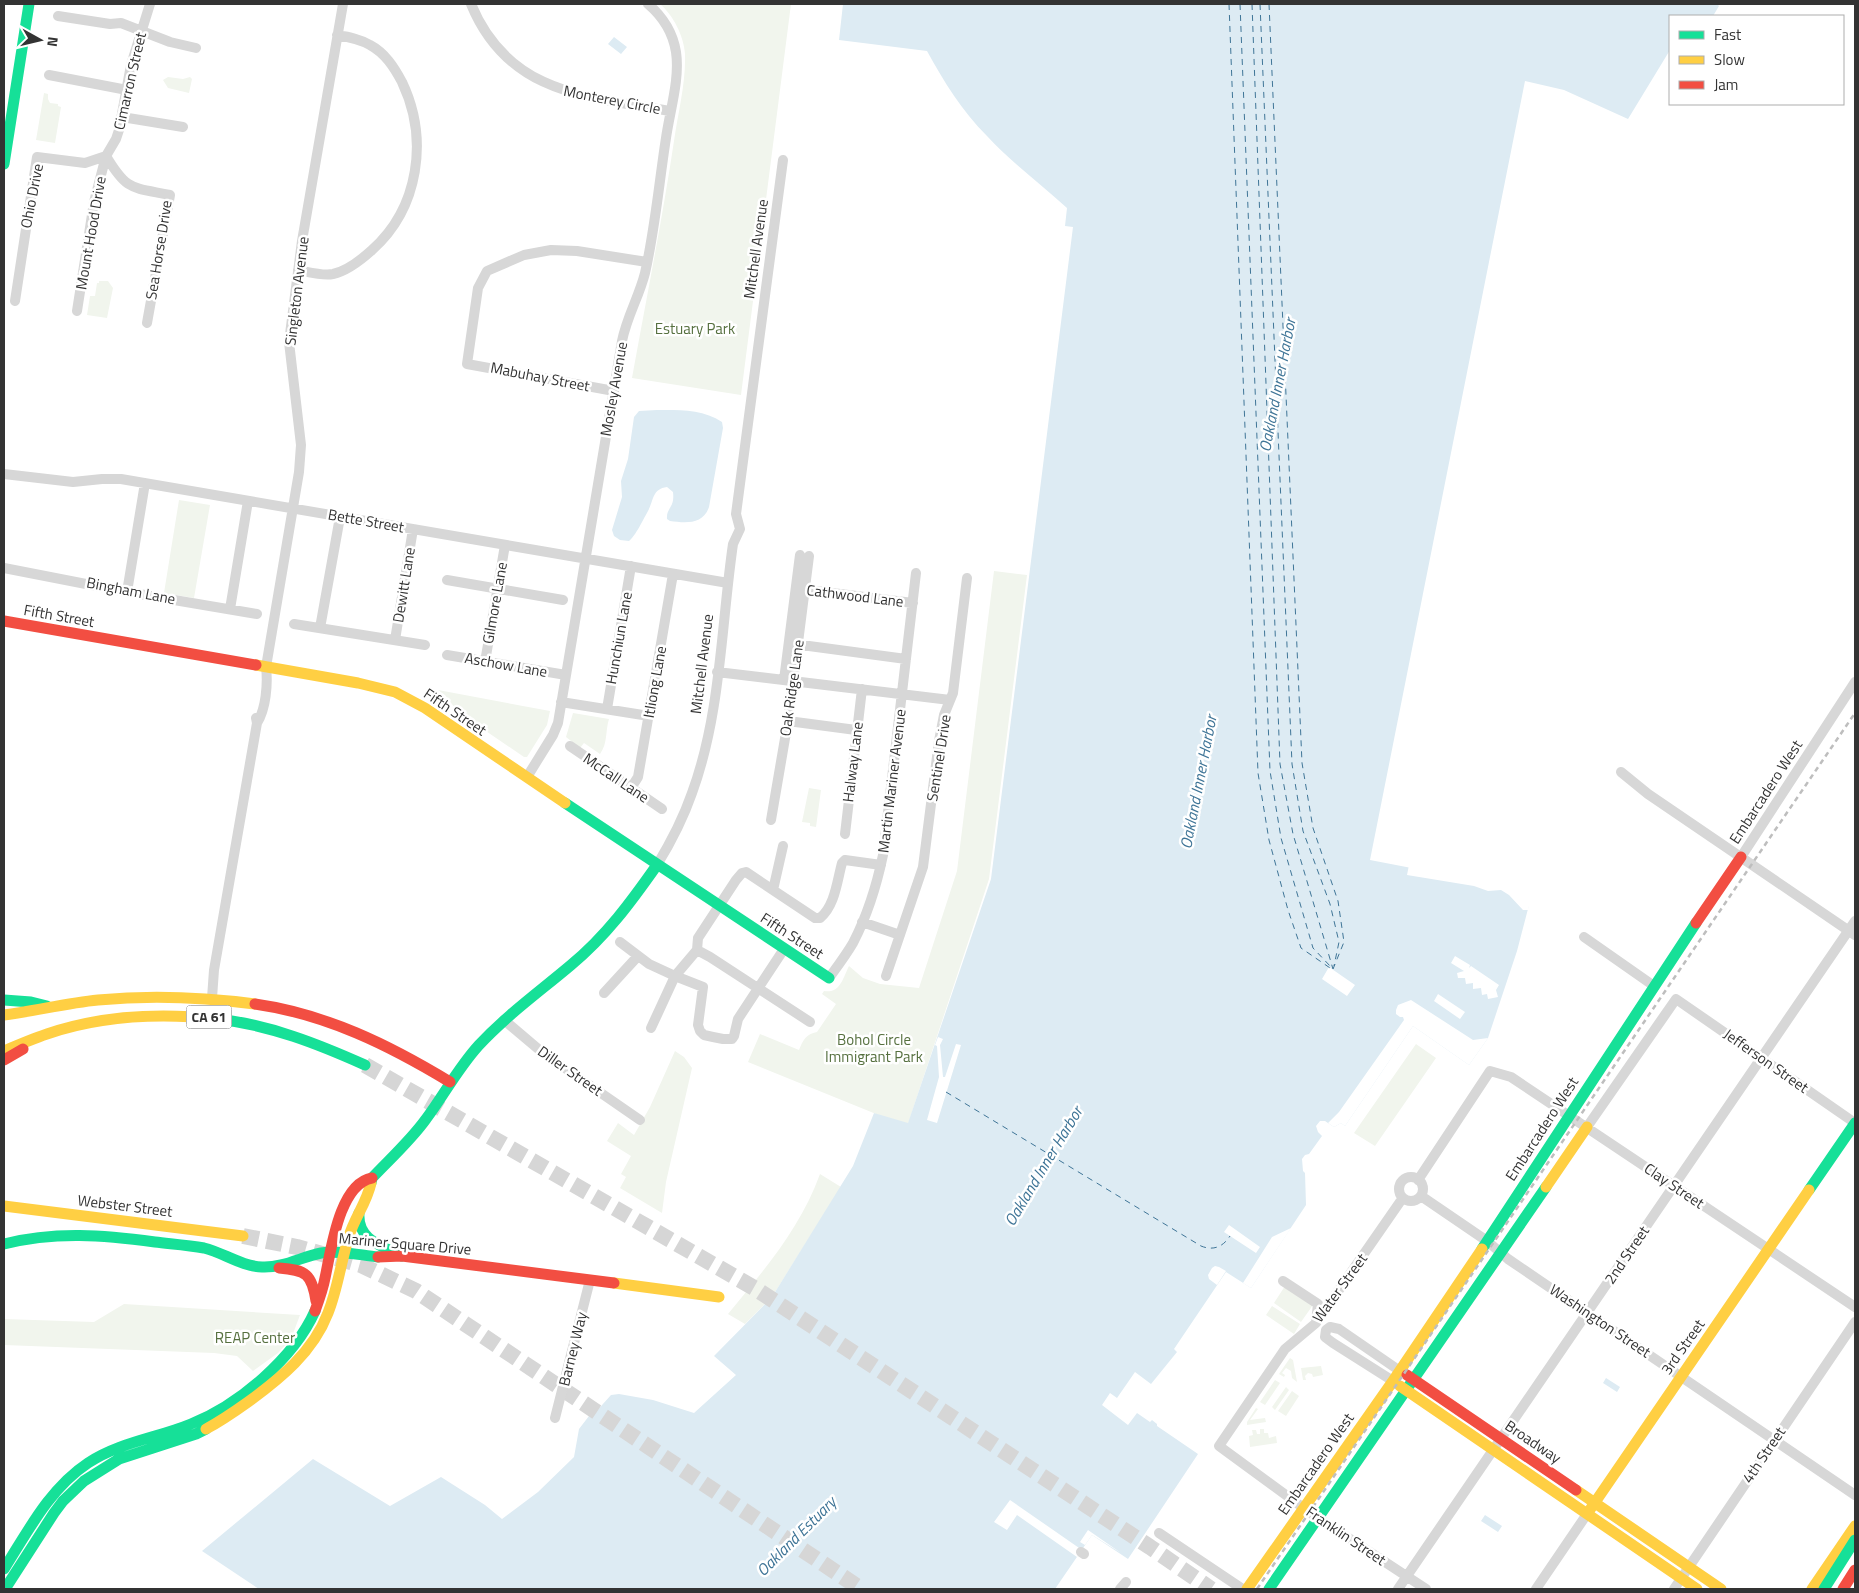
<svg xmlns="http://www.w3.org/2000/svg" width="1859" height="1593" font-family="'Titillium Web',sans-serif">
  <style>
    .green { fill: #f1f5ed }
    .water { fill: #ddebf3 }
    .pier { fill: #fff }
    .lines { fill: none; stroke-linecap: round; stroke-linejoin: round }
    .ferry { stroke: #3f7597; stroke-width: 1; stroke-dasharray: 6 5; stroke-linecap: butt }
    .primary-tunnel { stroke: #d6d6d6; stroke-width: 16; stroke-dasharray: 16 8; stroke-linecap: butt }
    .street { stroke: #d7d7d7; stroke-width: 10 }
    .fast { stroke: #16e098; stroke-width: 11 }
    .slow { stroke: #ffcf43; stroke-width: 11 }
    .jam { stroke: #f24e42; stroke-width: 11 }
    .rail { stroke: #bebebe; stroke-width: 2.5; stroke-dasharray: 5 4; stroke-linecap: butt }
    .fast-bridge { stroke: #16e098; stroke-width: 11 }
    .jam-bridge { stroke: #f24e42; stroke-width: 11 }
    .labels { text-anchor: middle; stroke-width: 5; stroke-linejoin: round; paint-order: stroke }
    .shield { fill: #fff; stroke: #707070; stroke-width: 1 }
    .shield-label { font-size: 14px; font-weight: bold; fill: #333 }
    .street-label { font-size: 15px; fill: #333; stroke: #fff }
    .park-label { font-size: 15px; fill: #56703f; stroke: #fff }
    .water-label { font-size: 16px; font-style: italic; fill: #3f7597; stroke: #fff }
  </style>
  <rect width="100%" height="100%" fill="#fff"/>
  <!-- green -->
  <path class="green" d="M660 4H791L741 395 632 378C646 300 662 221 674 141 678 113 686 83 685 54 684 36 673 15 660 4Z
    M168 77 183 79 190 77 192 79 189 93 168 88 163 80Z
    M44 93 48 94V99L50 103 58 104V106L61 107 55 143 36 140Z
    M99 281H108L113 288 107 318 87 315 90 296H95L97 283H99Z
    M179 500 210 505 194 598 164 593Z
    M994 571 1027 575 989 879 908 1124 881 1116 748 1062 760 1034 799 1050C803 1040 806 1034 817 1032L836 1004 822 994 824 991C840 994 843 978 849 966L863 978 880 984 919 988 957 871Z
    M438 690 550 711 547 725 527 757H524L458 712 445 695Z
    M573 713 609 719C605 732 608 743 600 754L584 743 580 748 566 737Z
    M809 788 821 790 816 827 810 826V823L802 822Z
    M1416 1044 1436 1058 1375 1146 1354 1133Z
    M675 1051 684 1057 692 1068 666 1182 662 1213 620 1188 626 1177 621 1174 631 1156 607 1141 618 1123 634 1135 650 1107Z
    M820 1174 841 1187 772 1297 745 1324 728 1314C764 1270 800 1229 820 1174Z
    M1285 1286 1313 1305 1301 1322 1274 1303Z
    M124 1304 300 1315 291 1339 278 1353 253 1371 237 1356 214 1353 4 1345V1319L94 1322Z
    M1272 1306 1300 1324 1294 1334 1266 1315Z
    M1290 1358 1293 1360 1297 1382 1292 1378 1291 1371 1286 1368 1282 1373 1285 1375 1284 1377 1279 1374Z
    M1321 1366 1323 1375 1313 1377 1312 1374 1308 1373 1305 1376 1306 1380H1303L1301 1368Z
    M1275 1380 1280 1383 1265 1405 1260 1402Z
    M1286 1387 1289 1390 1275 1410 1272 1407Z
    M1292 1391 1299 1396 1286 1416 1278 1411Z
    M1256 1408 1258 1409 1250 1420 1265 1418 1266 1422 1247 1425V1422Z
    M1260 1429H1264V1433H1268L1269 1438 1276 1436 1277 1443 1250 1447 1249 1436 1253 1435 1252 1430H1256L1257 1434H1260Z"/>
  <!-- water -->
  <path class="water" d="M843 4H1717L1719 6 1713 16H1670V50L1628 119 1564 90 1525 81 1370 860 1505 886 1529 905 1517 951 1488 1038 1469 1065 1413 1026 1345 1126 1341 1123 1334 1127 1325 1121H1320L1316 1126 1318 1132 1322 1136 1309 1154 1305 1155 1302 1159 1303 1171 1305 1173 1306 1205 1251 1288 1226 1272 1174 1349 1177 1352 1151 1384 1135 1372 1117 1398 1110 1393 1102 1405 1128 1425 1137 1413 1150 1422 1152 1420 1157 1424V1426L1198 1454 1128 1559 1092 1535 1055 1589H259L202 1551 313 1459 390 1506 441 1477 485 1505 502 1519 538 1492 574 1457 579 1429 589 1416 594 1414 611 1395 619 1394 653 1400 694 1413 736 1375 714 1356 772 1297 853 1166 874 1113 908 1123 991 879 1073 227 1065 226 1067 208C1041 184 1011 162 987 136 962 111 944 82 927 51L839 40Z
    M614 37 627 47 621 54 608 44Z
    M657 410C679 410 703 409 722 422L723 428 709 507C703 525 685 523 670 521L667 519C666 507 675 509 673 492L667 487C652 489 654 500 648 511 644 518 635 537 629 541L620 540 614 536 612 530 622 497 621 481 628 459 634 417 639 411Z
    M1606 1378 1620 1387 1617 1392 1603 1383Z
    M1485 1515 1502 1526 1498 1532 1481 1521Z"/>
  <!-- pier -->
  <path class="pier" d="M1409 865 1506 883 1516 888 1530 902 1528 910H1523L1509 895 1501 890 1488 891 1474 886 1407 875Z
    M1455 956 1470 965 1469 968 1471 966 1499 985 1496 990 1498 997 1488 999 1487 994 1482 995 1481 988 1473 989V983L1466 984 1465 978H1458L1457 973 1464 971 1451 963Z
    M1329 967 1355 985 1347 996 1322 979Z
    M1438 994 1465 1012 1460 1019 1434 1001Z
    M1411 1000 1473 1040 1488 1038 1469 1065 1413 1026 1345 1126 1341 1123 1334 1127 1328 1123 1339 1112 1404 1020 1403 1017H1400L1396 1014V1010L1398 1005Z
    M938 1037 943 1039 940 1045 943 1077H945L956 1044 961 1045 937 1123 927 1120 939 1077 937 1046 935 1045Z
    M1229 1225 1260 1247 1256 1253 1224 1232Z
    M1291 1228 1251 1288 1243 1283 1272 1237Z
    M1215 1266 1219 1267 1226 1271 1217 1285 1209 1279 1208 1275 1212 1268Z
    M1010 1500 1082 1550 1077 1557 1017 1515 1007 1530 994 1522Z
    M1088 1530 1121 1553 1092 1535 1085 1545 1080 1542Z"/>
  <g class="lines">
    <!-- ferry -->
    <path class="ferry" d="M1229 4 1258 773 1269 840 1288 910 1301 948 1333 970
      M1240 4 1270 771 1281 838 1313 948 1331 967
      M1252 4 1280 764 1293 834 1333 969
      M1260 4 1292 764 1303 831 1330 904 1339 942 1334 966
      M1269 4 1302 763 1313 828 1338 901 1344 942 1333 969
      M946 1092 1201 1246C1213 1251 1223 1247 1230 1236"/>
    <!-- primary-tunnel -->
    <path class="primary-tunnel" d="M365 1065 756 1289 1150 1547 1211 1589
      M243 1236 297 1247 361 1265 416 1291 861 1589"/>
    <!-- street -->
    <path class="street" d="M471 4C508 94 587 97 670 111
      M58 16 110 24 121 23 170 42 196 48
      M49 75 127 90
      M122 117 183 127
      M106 156C127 191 131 187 170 195L147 323
      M298 270C309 272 322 276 333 274 347 271 361 260 372 250 419 208 429 139 402 82 394 67 385 53 370 45 360 39 349 37 337 35
      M15 301 37 157 85 163 106 156
      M77 311 94 202 106 156 116 139 119 130 131 65 150 4
      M614 391 467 364 478 288 487 271 524 255 551 250 577 251 647 262
      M4 474 73 482 102 479H121L728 583
      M4 568 127 592 257 614
      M447 580 563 600
      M800 589 913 603
      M127 592 145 483
      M230 609 248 501
      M294 624 425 645
      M320 628 340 517
      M395 640 413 529
      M794 644 906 659
      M447 655 566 675
      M485 662 505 545
      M717 672 950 700
      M784 680 800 555
      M561 702 649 716
      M607 709 631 566
      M788 721 856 730
      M257 723C266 709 268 684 266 667L299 472 301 445 289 342 302 241 343 4
      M570 746 662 809
      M1621 772 1648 794 1855 935
      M527 777 553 735 558 723 622 341C627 316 639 297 645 273 655 229 659 183 666 138 670 110 680 79 676 52 673 33 662 16 648 4
      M631 788 638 777 673 574
      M771 820 788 721 809 556
      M845 834 862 689
      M1741 857 1855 682
      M657 865C671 842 683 819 692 793 721 714 721 626 733 544L740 529 736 514 783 160
      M773 890 783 846
      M862 922 900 935
      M1584 937 1654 986
      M620 942 649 964 675 976 651 1028
      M784 949 738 1019 734 1036 732 1039H723L713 1037 704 1035 700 1031 698 1025 703 987 675 976 697 950 698 938 736 880 742 873 746 872 815 918H820C835 906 837 881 842 863L845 860 881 865
      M697 950 710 957 810 1022
      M886 976 923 867 939 741 944 715 953 693 967 578
      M829 978C837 967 846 955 853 943 867 916 877 884 883 855L916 573
      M604 993 638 956
      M212 998 214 970 257 723 256 718
      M504 1020 543 1053 640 1120
      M1587 1127 1676 999 1855 1123
      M1399 1189a12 12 0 1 1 24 0a12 12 0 1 1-24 0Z
      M1418 1180 1490 1071 1511 1077 1855 1307
      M1421 1196 1487 1241 1508 1259 1855 1495
      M1402 1199 1316 1323 1285 1349 1219 1446 1309 1512 1426 1589
      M1283 1281 1318 1304 1316 1322
      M1326 1330 1330 1327 1339 1329 1400 1371
      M1326 1330 1325 1337 1333 1343 1393 1381
      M555 1418 590 1280
      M1159 1533 1241 1588
      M1081 1552 1084 1554
      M1120 1589 1126 1582
      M1398 1589 1855 921
      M1536 1589 1587 1514
      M1674 1589 1855 1322"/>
    <!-- fast -->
    <path class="fast" d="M4 164 29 4
      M565 803 829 978
      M4 1000 31 1002 47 1006
      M218 1019C270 1025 318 1044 365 1065
      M371 1183 372 1178C390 1159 411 1140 426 1119 444 1095 458 1068 479 1045 507 1015 539 992 571 965 606 936 631 902 657 865
      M1809 1190 1855 1123
      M359 1213C357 1240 382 1246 402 1256
      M4 1244C55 1231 104 1235 155 1242 172 1244 188 1245 204 1248 224 1253 241 1266 262 1267 283 1268 301 1257 321 1253 340 1250 359 1255 378 1257
      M1482 1249 1696 923
      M4 1569C28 1531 50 1488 88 1463 120 1442 157 1438 191 1424 239 1405 294 1358 315 1311
      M5 1589 54 1513 63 1501 84 1481 119 1459 196 1434 206 1429
      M1269 1589 1546 1187"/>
    <!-- slow -->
    <path class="slow" d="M256 665 358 683 395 692 425 708 565 803
      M4 1015C35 1011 67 1003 98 1000 151 995 202 997 255 1004
      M4 1051C18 1045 32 1039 47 1034 102 1015 161 1013 218 1019
      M1546 1187 1587 1127
      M4 1206 243 1236
      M614 1283 719 1297
      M1400 1386 1697 1589
      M206 1429C221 1421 234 1412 248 1402 281 1378 313 1352 328 1313 338 1288 341 1261 349 1236 355 1217 367 1202 371 1183
      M1576 1490 1721 1589
      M1587 1514 1809 1190
      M1247 1589 1393 1381 1482 1249
      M1812 1589 1855 1526"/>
    <!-- jam -->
    <path class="jam" d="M4 621 256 665
      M1696 923 1741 857
      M255 1004C326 1014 389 1045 450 1082
      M4 1060 23 1049
      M378 1257 402 1256 614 1283
      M279 1268C306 1270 312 1274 316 1301
      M315 1311C319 1300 323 1289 325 1278 331 1251 339 1184 372 1178
      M1407 1375 1576 1490"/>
    <!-- rail -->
    <path class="rail" d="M1257 1589 1855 713"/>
    <!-- fast-bridge -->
    <path class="fast-bridge" d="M1824 1589 1855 1540"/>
    <!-- jam-bridge -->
    <path class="jam-bridge" d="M1843 1589 1855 1570"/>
  </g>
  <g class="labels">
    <!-- shield labels -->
    <rect class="shield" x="186.5" y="1005.5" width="45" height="23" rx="4"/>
    <g class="shield-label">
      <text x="209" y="1022">CA 61</text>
    </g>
    <!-- street labels -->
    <g class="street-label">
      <text transform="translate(130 81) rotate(-77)" y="5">Cimarron Street</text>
      <text transform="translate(612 100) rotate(11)" y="5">Monterey Circle</text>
      <text transform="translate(32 196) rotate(-79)" y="5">Ohio Drive</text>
      <text transform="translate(91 233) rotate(-80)" y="5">Mount Hood Drive</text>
      <text transform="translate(756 249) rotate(-82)" y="5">Mitchell Avenue</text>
      <text transform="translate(159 250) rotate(-81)" y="5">Sea Horse Drive</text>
      <text transform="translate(297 291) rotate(-83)" y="5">Singleton Avenue</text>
      <text transform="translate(540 377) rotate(11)" y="5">Mabuhay Street</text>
      <text transform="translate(614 389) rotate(-80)" y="5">Mosley Avenue</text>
      <text transform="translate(366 521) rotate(10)" y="5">Bette Street</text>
      <text transform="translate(404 585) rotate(-81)" y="5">Dewitt Lane</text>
      <text transform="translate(131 591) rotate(11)" y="5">Bingham Lane</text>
      <text transform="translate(855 596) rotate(7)" y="5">Cathwood Lane</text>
      <text transform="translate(495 603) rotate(-80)" y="5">Gilmore Lane</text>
      <text transform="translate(59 616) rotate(10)" y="5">Fifth Street</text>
      <text transform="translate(619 638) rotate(-80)" y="5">Hunchiun Lane</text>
      <text transform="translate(702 664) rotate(-83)" y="5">Mitchell Avenue</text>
      <text transform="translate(506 665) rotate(10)" y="5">Aschow Lane</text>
      <text transform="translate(655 682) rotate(-80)" y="5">Itliong Lane</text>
      <text transform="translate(792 688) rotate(-82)" y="5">Oak Ridge Lane</text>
      <text transform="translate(455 712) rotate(34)" y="5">Fifth Street</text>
      <text transform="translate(939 758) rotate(-81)" y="5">Sentinel Drive</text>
      <text transform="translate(853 762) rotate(-83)" y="5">Halway Lane</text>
      <text transform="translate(616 778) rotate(34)" y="5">McCall Lane</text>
      <text transform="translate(892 781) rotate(-83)" y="5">Martin Mariner Avenue</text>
      <text transform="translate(1766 792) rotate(-57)" y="5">Embarcadero West</text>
      <text transform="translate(792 936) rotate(33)" y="5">Fifth Street</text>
      <text transform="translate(1766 1061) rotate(35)" y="5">Jefferson Street</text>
      <text transform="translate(570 1071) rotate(35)" y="5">Diller Street</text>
      <text transform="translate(1542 1129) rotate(-57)" y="5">Embarcadero West</text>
      <text transform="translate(1674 1186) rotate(34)" y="5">Clay Street</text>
      <text transform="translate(125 1206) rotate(7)" y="5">Webster Street</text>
      <text transform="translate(405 1244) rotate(5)" y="5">Mariner Square Drive</text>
      <text transform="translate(1627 1255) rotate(-56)" y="5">2nd Street</text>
      <text transform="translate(1340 1288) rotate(-54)" y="5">Water Street</text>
      <text transform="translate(1600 1321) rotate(34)" y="5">Washington Street</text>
      <text transform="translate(1683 1347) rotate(-55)" y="5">3rd Street</text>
      <text transform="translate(573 1349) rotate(-76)" y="5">Barney Way</text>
      <text transform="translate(1533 1442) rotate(34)" y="5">Broadway</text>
      <text transform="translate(1764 1455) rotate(-56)" y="5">4th Street</text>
      <text transform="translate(1316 1464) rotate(-55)" y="5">Embarcadero West</text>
      <text transform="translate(1346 1536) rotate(34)" y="5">Franklin Street</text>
    </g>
    <!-- park labels -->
    <g class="park-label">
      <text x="695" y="334">Estuary Park</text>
      <text x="874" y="1045">Bohol Circle<tspan x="874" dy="17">Immigrant Park</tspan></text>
      <text x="255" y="1343">REAP Center</text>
    </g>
    <!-- water labels -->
    <g class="water-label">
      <text transform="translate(1277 385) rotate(-79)" y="6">Oakland Inner Harbor</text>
      <text transform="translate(1198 782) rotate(-79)" y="6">Oakland Inner Harbor</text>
      <text transform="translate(1043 1166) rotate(-59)" y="6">Oakland Inner Harbor</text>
      <text transform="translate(796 1536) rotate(-45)" y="6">Oakland Estuary</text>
    </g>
  </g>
  <!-- border -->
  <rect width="1859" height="1593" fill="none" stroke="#333333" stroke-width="10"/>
  <!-- legend -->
  <rect x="1669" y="15" width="175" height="90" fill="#ffffff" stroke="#adadad"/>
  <rect x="1679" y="31" width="25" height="8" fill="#16e098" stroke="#adadad"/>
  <text x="1714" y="40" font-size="15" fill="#333333">Fast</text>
  <rect x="1679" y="56" width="25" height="8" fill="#ffcf43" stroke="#adadad"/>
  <text x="1714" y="65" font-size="15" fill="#333333">Slow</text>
  <rect x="1679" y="81" width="25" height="8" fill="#f24e42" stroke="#adadad"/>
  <text x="1714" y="90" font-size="15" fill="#333333">Jam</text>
  <!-- north arrow -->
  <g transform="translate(40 40) rotate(98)" stroke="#ffffff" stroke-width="4" paint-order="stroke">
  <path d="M0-4L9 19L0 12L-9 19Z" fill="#333333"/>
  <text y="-8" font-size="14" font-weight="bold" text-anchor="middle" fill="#333333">N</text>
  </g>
</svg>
